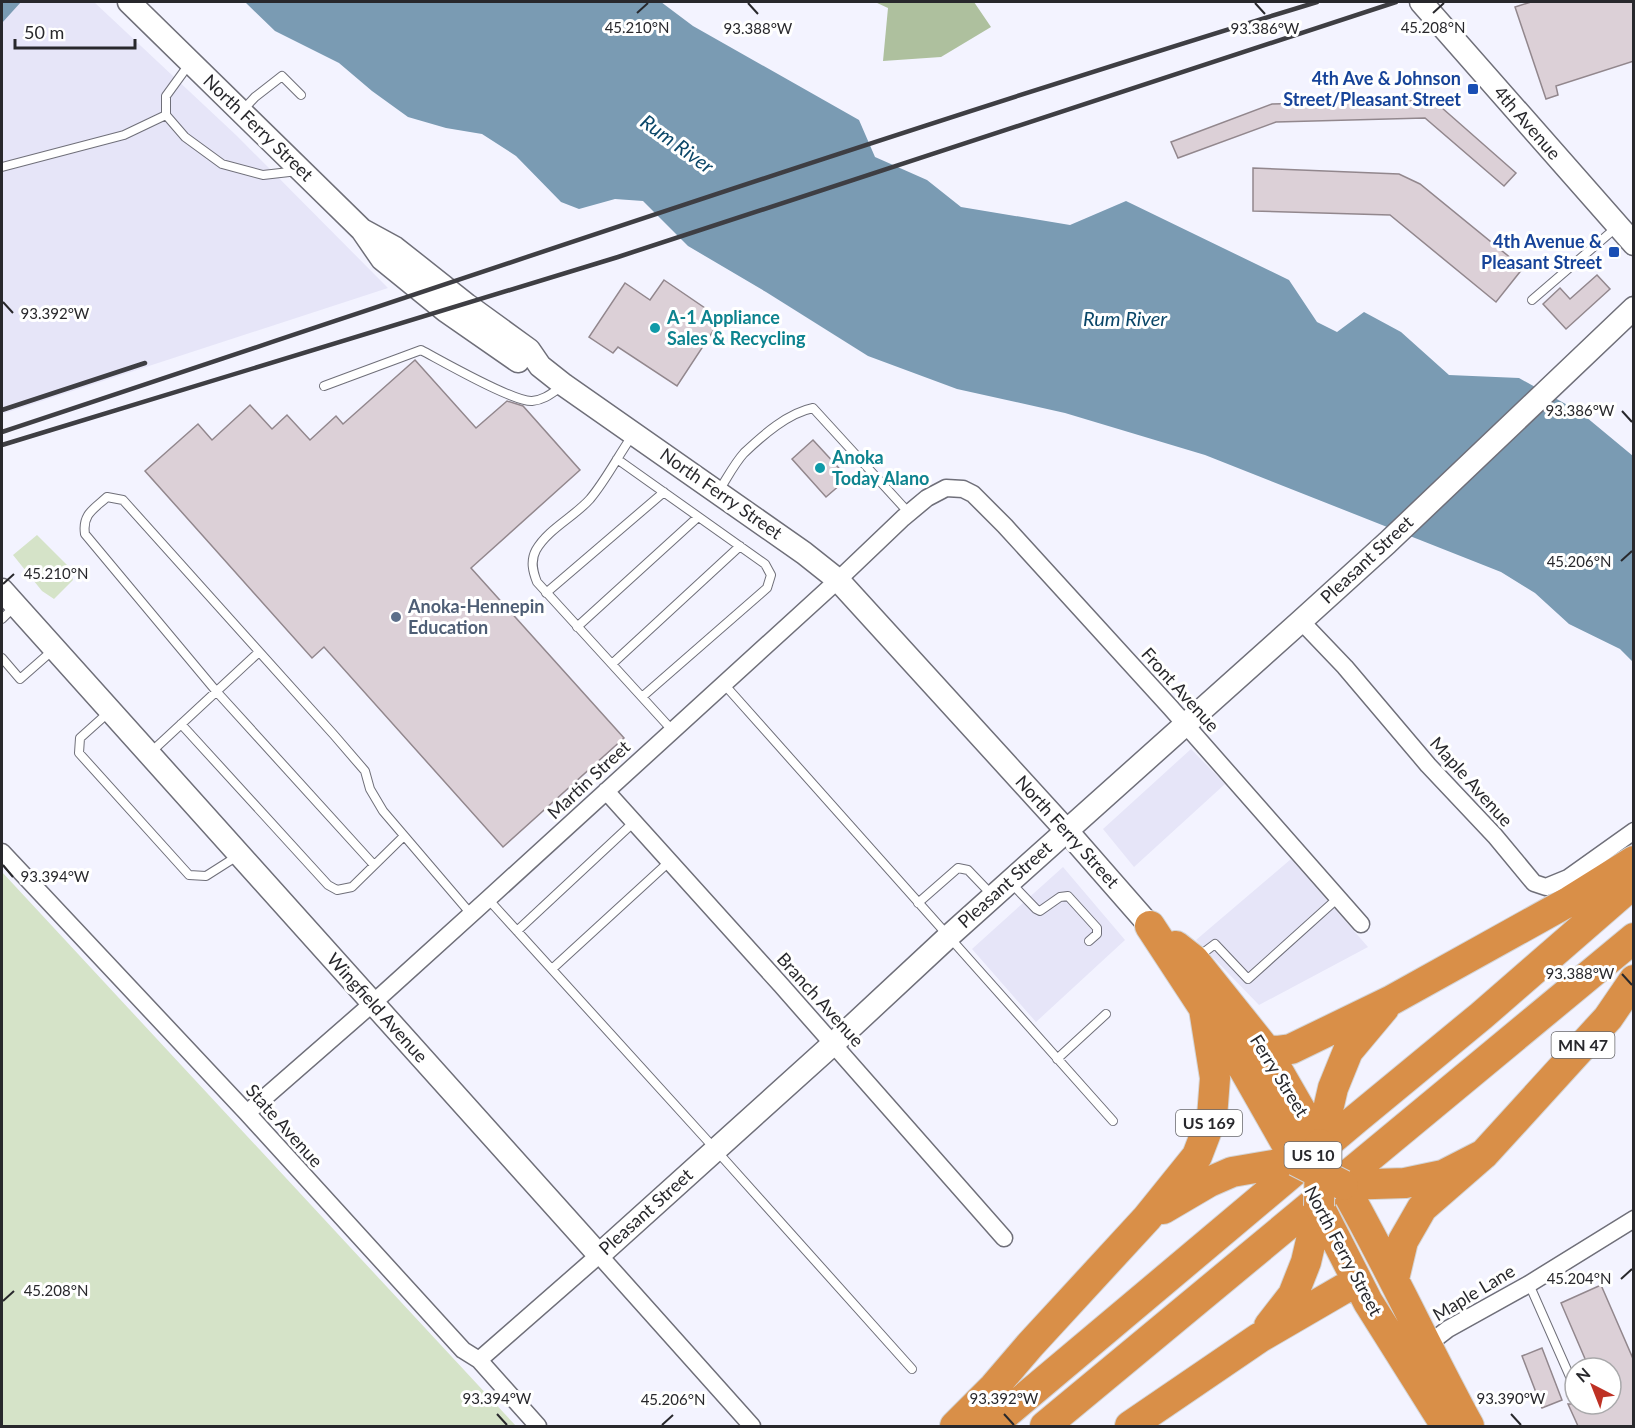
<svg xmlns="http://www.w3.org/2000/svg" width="1635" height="1428" font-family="Lato,sans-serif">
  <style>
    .built { fill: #e6e5f8 }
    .green { fill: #d5e3c8 }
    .forest { fill: #aec09e }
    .water { fill: #7a9bb3 }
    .building { fill: #dcd0d7; stroke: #92878d; stroke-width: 1.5 }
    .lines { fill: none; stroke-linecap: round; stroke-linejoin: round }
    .lane-casing { stroke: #6f6f79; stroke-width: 10 }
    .street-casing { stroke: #6f6f79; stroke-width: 19 }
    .secondary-casing { stroke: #6f6f79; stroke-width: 25 }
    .highway-casing { stroke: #d4d4d5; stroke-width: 32 }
    .lane { stroke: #fff; stroke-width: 8 }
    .street { stroke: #fff; stroke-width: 16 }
    .secondary { stroke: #fff; stroke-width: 22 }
    .highway { stroke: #d98f48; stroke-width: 30 }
    .rail { stroke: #3e3e43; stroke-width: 4.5 }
    .highway-bridge-casing { stroke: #d4d4d5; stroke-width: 32; stroke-linecap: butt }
    .highway-bridge { stroke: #d98f48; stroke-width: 30 }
    .ticks { fill: none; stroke: #28282c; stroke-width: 2 }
    .transit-dot { fill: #1a4fb4; stroke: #fff; stroke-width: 2 }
    .culture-dot { fill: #0f9aa8; stroke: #fff; stroke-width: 2 }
    .service-dot { fill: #5c6f8a; stroke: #fff; stroke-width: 2 }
    .labels { text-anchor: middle; stroke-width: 6; stroke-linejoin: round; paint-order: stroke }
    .shield { fill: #fff; stroke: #68686b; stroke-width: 1.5 }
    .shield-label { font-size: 16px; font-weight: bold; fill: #28282c }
    .transit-label { font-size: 18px; font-weight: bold; fill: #164399; stroke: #fff; text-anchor: end }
    .street-label { font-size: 18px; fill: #28282c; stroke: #fff }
    .culture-label { font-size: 18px; font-weight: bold; fill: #0d838f; stroke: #fff; text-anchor: start }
    .service-label { font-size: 18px; font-weight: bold; fill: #4e5e75; stroke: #fff; text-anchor: start }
    .water-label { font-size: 20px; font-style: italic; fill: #0a4668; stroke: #fff }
    .ticks-label { font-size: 15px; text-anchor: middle; fill: #28282c; stroke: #fff; stroke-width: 6; stroke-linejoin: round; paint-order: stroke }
  </style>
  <rect width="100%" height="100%" fill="#f3f3ff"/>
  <!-- built -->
  <path class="built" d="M2 2H94L237 136 388 288 2 414Z
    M1191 749 1225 784 1134 867 1103 829Z
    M1291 859 1368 947 1259 1005 1196 940Z
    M1063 867 1125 940 1036 1022 972 949Z"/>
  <!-- green -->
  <path class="green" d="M37 535 69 567 73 580 54 599 42 591 13 555Z
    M2 872 516 1426H2Z"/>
  <!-- forest -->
  <path class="forest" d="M875 2H974L991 27 941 57 883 61 888 8Z"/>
  <!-- water -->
  <path class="water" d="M2 2H21L2 23Z
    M245 2H661L693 26 859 120 875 157 927 180 961 207 1070 225 1126 201 1289 280 1317 322 1337 332 1364 312 1401 332 1449 375 1519 378 1580 412 1633 456V662L1620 649 1569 624 1535 593 1501 572 1205 455 1065 413 957 389 868 356 766 292 688 246 643 201 615 199 579 209 561 202 516 156 482 134 446 128 408 117 372 91 339 63 275 31Z"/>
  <!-- building -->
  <path class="building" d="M1531 2H1634V61L1556 86 1558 95 1546 99 1515 7Z
    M1433 100 1516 173 1504 186 1425 118 1276 122 1178 158 1171 142 1272 104Z
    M1253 168 1399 174 1420 184 1523 268 1496 302 1390 215 1253 211Z
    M1597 275 1610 289 1566 329 1543 304 1560 288 1570 299Z
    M664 280 721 319 677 386 618 347 613 353 589 337 625 283 650 300Z
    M415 360 476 428 507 401 523 406 580 470 471 568 624 738 503 847 324 647 312 658 145 471 198 424 212 440 250 405 272 429 287 415 310 440 336 416 343 424Z
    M813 440 848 478 826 497 792 459Z
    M1601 1285 1634 1361V1426H1578L1568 1404H1611V1368H1589L1561 1303Z
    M1542 1348 1562 1400 1542 1408 1522 1356Z"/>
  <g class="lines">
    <defs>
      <path id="lane" d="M190 63 166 96V115L185 137 222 164 263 175 298 171
        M242 111 255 97 282 76 301 95
        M2 167 124 135 166 115
        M1532 300 1618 226
        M324 386 421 350C442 361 513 402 532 401 544 400 552 393 561 387
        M632 436C618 456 606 480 590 499 574 517 548 529 536 550 530 561 533 572 537 582L672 730
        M617 459 765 564 771 575 767 588 642 697
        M718 492C726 480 734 464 744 453 763 435 788 413 813 408L909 513
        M546 593 664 492
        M2 619 15 606
        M577 627 698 517
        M2 658 20 679 53 650
        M612 664 740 546
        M723 683 1113 1121
        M109 712 80 738 79 753 189 875 206 876 239 855
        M181 724 328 885 337 890 352 887 404 836
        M150 753 259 652
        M374 865 216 691 85 534C82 514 94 509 107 497L123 500 334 735 365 771 370 789 383 811 471 914
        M1012 884 1036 909 1040 911 1060 897 1068 896 1097 928V934L1089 941
        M488 899 715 1149 912 1369
        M918 903 958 868 968 870 992 895
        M517 931 634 822
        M1199 956 1215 944 1248 979 1338 898
        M552 969 670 861
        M1057 1059 1106 1014
        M1529 1284 1575 1388"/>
      <path id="street" d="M1301 621 1345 667 1428 765 1495 836 1534 883 1546 887 1568 878 1634 831
        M606 791 781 985 1004 1238
        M2 852 247 1113 463 1350 479 1360 538 1426
        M247 1113 373 1003 488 899 838 580 903 518 927 498 946 488 963 489 973 494 1005 526 1170 707 1361 924
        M1426 1346 1448 1329 1529 1284 1634 1219
        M479 1360 599 1255 752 1426"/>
      <path id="secondary" d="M129 2 362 230 382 259 446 311 518 361
        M1421 2 1634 244
        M362 230 395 248 467 305 529 350 540 366 564 385 804 553 838 580 1066 830 1150 926
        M2 590 599 1255 833 1044 948 937 1301 621 1387 543 1634 308"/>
      <path id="highway" d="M1150 926 1245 1071 1296 1161 1232 1172 1209 1182 1163 1209
        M1176 946 1194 960 1266 1050 1320 1144
        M1266 1050 1276 1051 1291 1049 1390 1001 1570 901 1634 861
        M1320 1144 1333 1088 1348 1051 1384 1008
        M1319 1206 1368 1302 1446 1426
        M1394 1279 1403 1241 1422 1208 1484 1154 1608 1018 1634 980
        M1269 1326 1293 1295 1306 1262 1319 1206
        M955 1426 994 1387 1030 1345 1147 1218 1197 1156 1212 1117 1215 1078 1204 1009
        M991 1426 1356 1119 1481 1016 1634 883
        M1045 1426 1634 938
        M1130 1426 1259 1338 1357 1281
        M1469 1426C1426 1347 1388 1264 1343 1185L1405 1183 1443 1175 1484 1154"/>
    </defs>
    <!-- lane casing -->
    <use href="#lane" class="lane-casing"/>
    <!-- street casing -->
    <use href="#street" class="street-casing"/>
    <!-- secondary casing -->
    <use href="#secondary" class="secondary-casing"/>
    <!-- highway casing -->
    <use href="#highway" class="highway-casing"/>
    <!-- lane -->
    <use href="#lane" class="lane"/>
    <!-- street -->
    <use href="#street" class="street"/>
    <!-- secondary -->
    <use href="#secondary" class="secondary"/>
    <!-- highway -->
    <use href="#highway" class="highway"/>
    <!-- rail -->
    <path class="rail" d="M2 410 145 363
      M2 432C440 287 876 137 1317 2
      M2 445 618 257 1396 2"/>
    <defs>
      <path id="highway-bridge" d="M1296 1161 1343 1185
        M1319 1206 1320 1144"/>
    </defs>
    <!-- highway-bridge casing -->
    <use href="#highway-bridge" class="highway-bridge-casing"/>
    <!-- highway-bridge -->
    <use href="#highway-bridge" class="highway-bridge"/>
  </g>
  <!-- ticks -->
  <path class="ticks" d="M748 3 758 14M1255 3 1265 14M637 13 648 3M1433 13 1444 3M3 302 13 313M1622 411 1632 422M1621 561 1632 551M3 584 14 574M3 865 13 877M1622 974 1632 985M1621 1279 1632 1269M3 1301 14 1291M497 1414 507 1425M1004 1414 1014 1425M1511 1414 1521 1425M662 1425 673 1415"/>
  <!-- markers -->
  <g class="transit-dot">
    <rect x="1467" y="83" width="12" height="12" rx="3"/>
    <rect x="1608" y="246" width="12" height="12" rx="3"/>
  </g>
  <g class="culture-dot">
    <circle cx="655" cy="328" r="6"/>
    <circle cx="820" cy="468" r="6"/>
  </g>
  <circle class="service-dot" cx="396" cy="617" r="6"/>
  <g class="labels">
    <!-- shield labels -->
    <g class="shield">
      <rect x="1551.5" y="1032" width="63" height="26" rx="4.5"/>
      <rect x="1176" y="1110" width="66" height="26" rx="4.5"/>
      <rect x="1284.5" y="1142" width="57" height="26" rx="4.5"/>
    </g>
    <g class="shield-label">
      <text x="1583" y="1051">MN 47</text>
      <text x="1209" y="1129">US 169</text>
      <text x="1313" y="1161">US 10</text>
    </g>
    <!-- transit labels -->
    <g class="transit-label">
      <text x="1461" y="85">4th Ave &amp; Johnson<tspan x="1461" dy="21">Street/Pleasant Street</tspan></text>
      <text x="1602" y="248">4th Avenue &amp;<tspan x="1602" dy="21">Pleasant Street</tspan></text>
    </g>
    <!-- street labels -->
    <g class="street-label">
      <text transform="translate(1527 123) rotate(49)" y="6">4th Avenue</text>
      <text transform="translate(258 128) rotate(44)" y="6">North Ferry Street</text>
      <text transform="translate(721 494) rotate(35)" y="6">North Ferry Street</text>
      <text transform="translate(1367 560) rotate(-43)" y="6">Pleasant Street</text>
      <text transform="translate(1180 690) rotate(48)" y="6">Front Avenue</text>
      <text transform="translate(589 780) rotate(-43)" y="6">Martin Street</text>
      <text transform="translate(1471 782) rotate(48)" y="6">Maple Avenue</text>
      <text transform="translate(1067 832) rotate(48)" y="6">North Ferry Street</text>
      <text transform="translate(1005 885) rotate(-42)" y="6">Pleasant Street</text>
      <text transform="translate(820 1000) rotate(48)" y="6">Branch Avenue</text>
      <text transform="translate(377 1008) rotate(48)" y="6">Wingfield Avenue</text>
      <text transform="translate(1279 1076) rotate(58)" y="6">Ferry Street</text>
      <text transform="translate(284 1126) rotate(48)" y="6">State Avenue</text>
      <text transform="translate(646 1212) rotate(-42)" y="6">Pleasant Street</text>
      <text transform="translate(1343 1251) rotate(62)" y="6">North Ferry Street</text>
      <text transform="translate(1474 1293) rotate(-31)" y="6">Maple Lane</text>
    </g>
    <!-- culture labels -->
    <g class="culture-label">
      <text x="667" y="324">A-1 Appliance<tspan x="667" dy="21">Sales &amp; Recycling</tspan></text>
      <text x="832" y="464">Anoka<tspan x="832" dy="21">Today Alano</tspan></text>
    </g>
    <!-- service labels -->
    <g class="service-label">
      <text x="408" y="613">Anoka-Hennepin<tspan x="408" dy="21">Education</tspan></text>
    </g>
    <!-- water labels -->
    <g class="water-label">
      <text transform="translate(677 144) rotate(36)" y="7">Rum River</text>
      <text x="1125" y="326">Rum River</text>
    </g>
  </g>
  <g class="ticks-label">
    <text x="637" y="33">45.210°N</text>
    <text x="1433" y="33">45.208°N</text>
    <text x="758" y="34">93.388°W</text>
    <text x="1265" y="34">93.386°W</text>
    <text x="55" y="319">93.392°W</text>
    <text x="1580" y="416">93.386°W</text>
    <text x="1579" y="567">45.206°N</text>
    <text x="56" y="579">45.210°N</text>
    <text x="55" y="882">93.394°W</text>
    <text x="1580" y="979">93.388°W</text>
    <text x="1579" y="1284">45.204°N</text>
    <text x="56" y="1296">45.208°N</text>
    <text x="497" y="1404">93.394°W</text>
    <text x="1004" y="1404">93.392°W</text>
    <text x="1511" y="1404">93.390°W</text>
    <text x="673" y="1405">45.206°N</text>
  </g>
  <!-- border -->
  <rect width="1635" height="1428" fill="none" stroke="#28282c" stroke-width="6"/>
  <!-- north arrow -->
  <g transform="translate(1593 1386) rotate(318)"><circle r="28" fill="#ffffff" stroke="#a9a9ab" stroke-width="1.5"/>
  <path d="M0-4.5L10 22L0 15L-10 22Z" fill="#be3124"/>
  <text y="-9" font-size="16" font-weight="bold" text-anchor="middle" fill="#28282c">N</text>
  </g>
  <!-- scale -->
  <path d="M15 39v9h120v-9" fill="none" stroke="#28282c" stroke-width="3"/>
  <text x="24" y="39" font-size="18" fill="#28282c" stroke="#ffffff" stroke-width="4.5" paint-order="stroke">50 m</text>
</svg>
